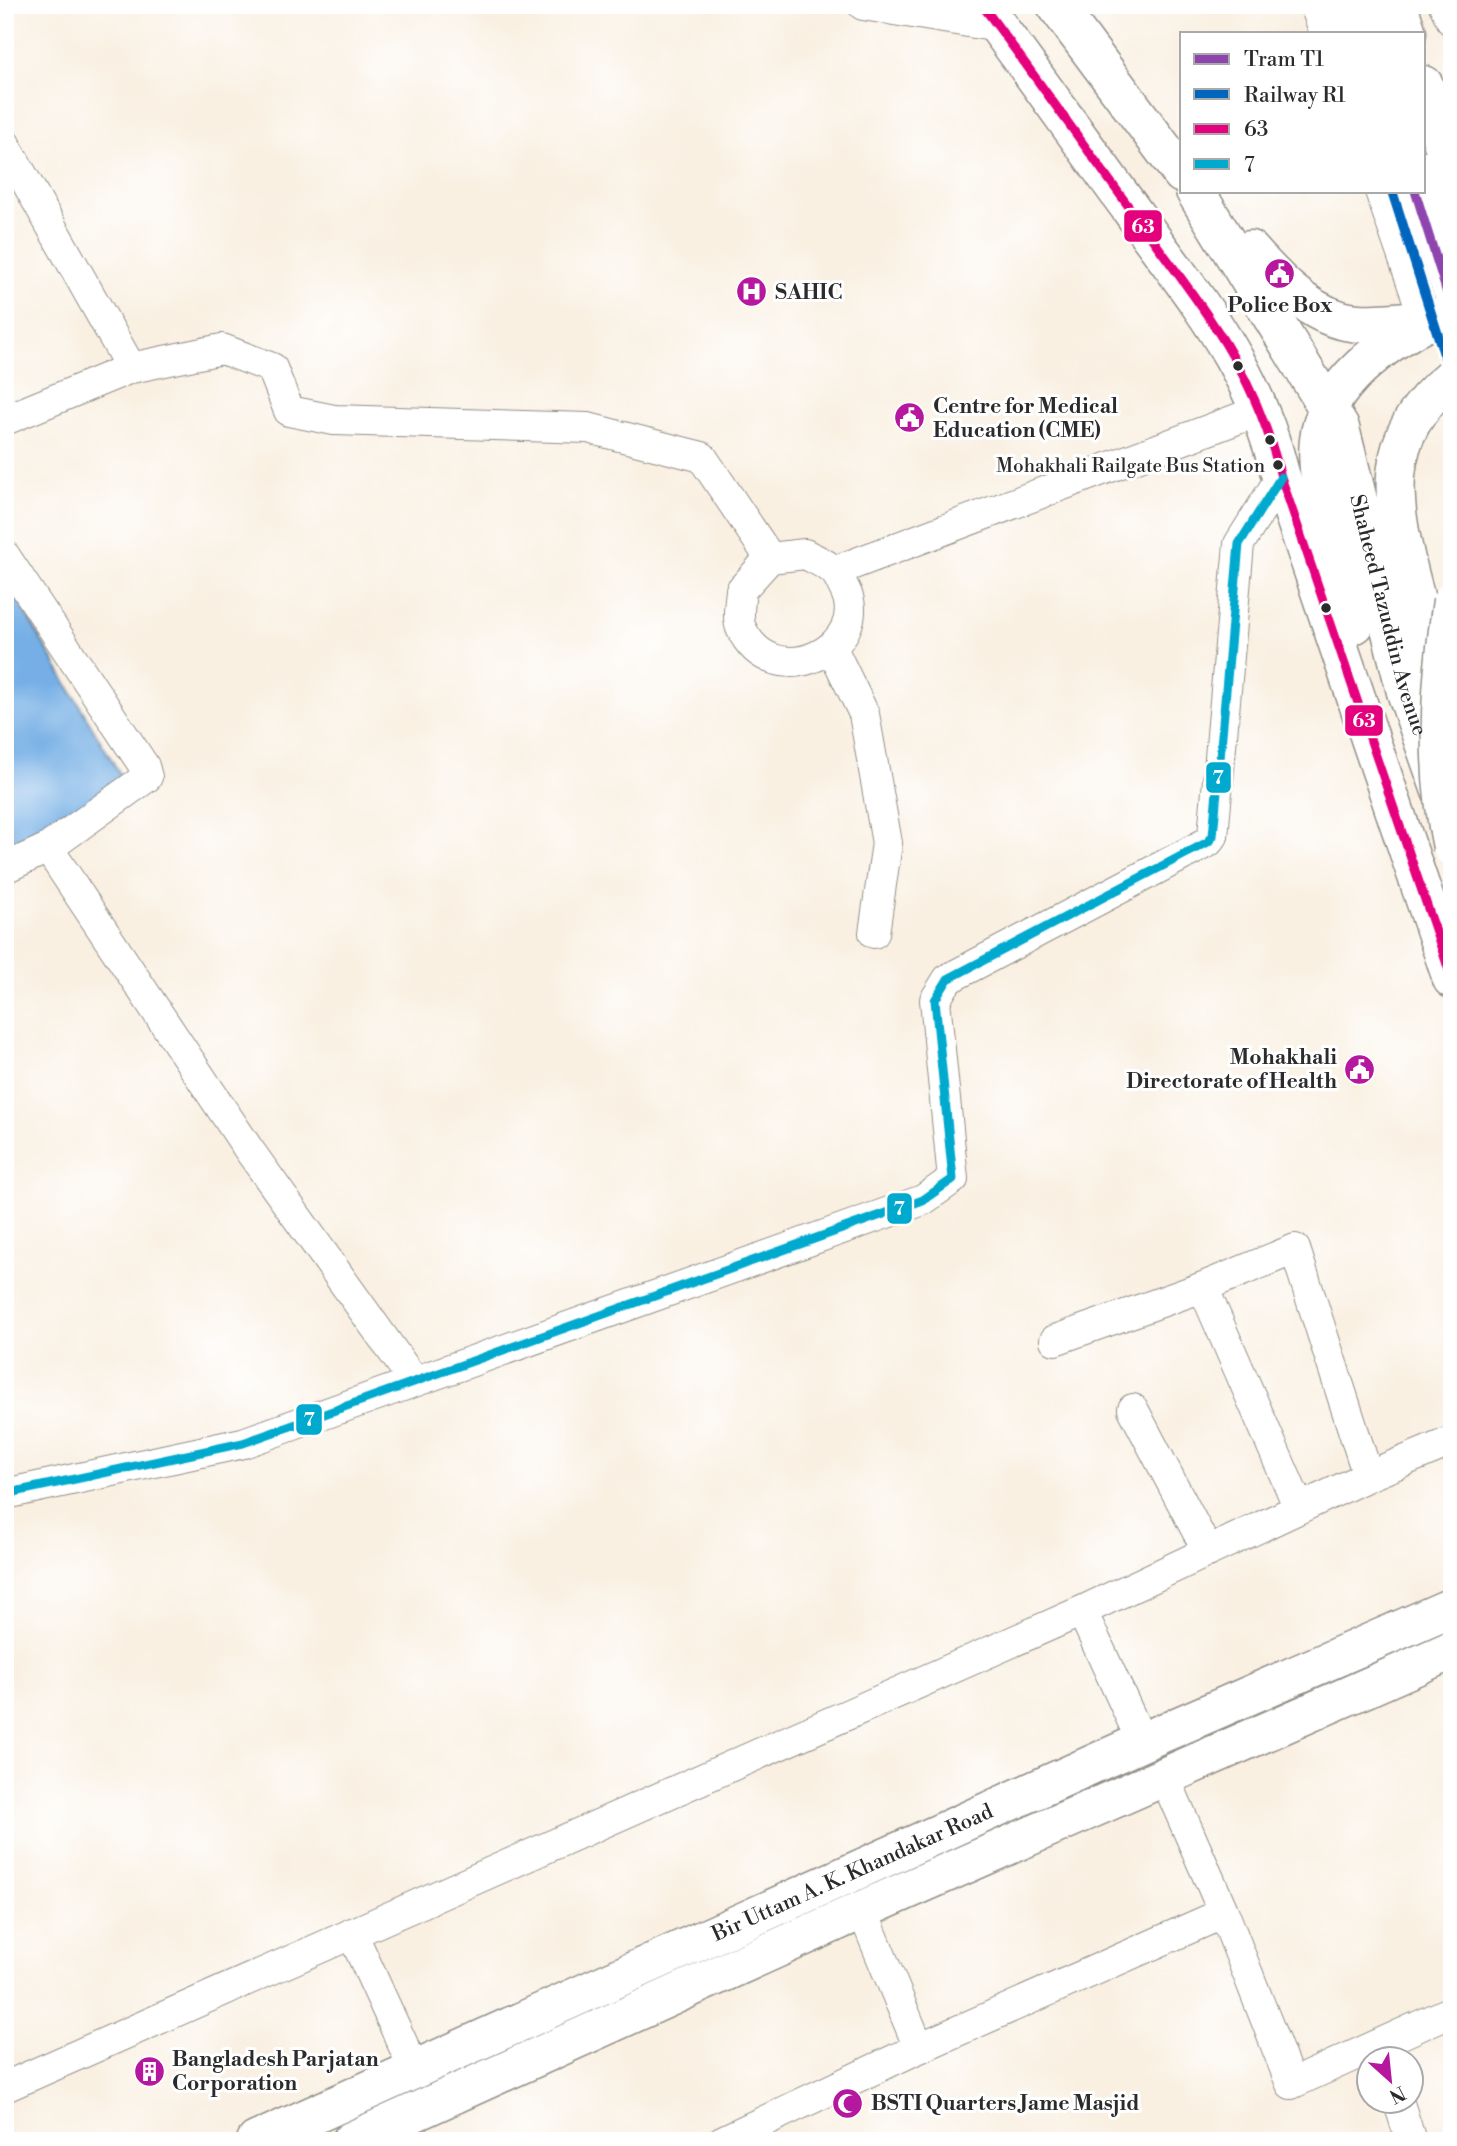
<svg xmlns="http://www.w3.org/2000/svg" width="1457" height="2146" font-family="'Libre Bodoni',serif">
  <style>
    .water { fill: #75afe5; stroke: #506d88; stroke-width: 2 }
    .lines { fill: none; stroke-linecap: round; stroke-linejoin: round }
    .street-casing { stroke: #928e86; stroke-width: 32 }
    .primary-casing { stroke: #928e86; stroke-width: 41 }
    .highway-casing { stroke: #928e86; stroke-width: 41 }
    .street { stroke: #fff; stroke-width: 30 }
    .primary { stroke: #fff; stroke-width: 38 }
    .highway { stroke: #fff; stroke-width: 38 }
    .highway-bridge-casing { stroke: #928e86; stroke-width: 41; stroke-linecap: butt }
    .highway-bridge { stroke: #fff; stroke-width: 38 }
    .bus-1-casing { stroke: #fff; stroke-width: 14 }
    .bus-2-casing { stroke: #fff; stroke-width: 14 }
    .bus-1 { stroke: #e5007d; stroke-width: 9 }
    .bus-2 { stroke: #00a9ce; stroke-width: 9 }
    .rail-1-casing { stroke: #fff; stroke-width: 16 }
    .rail-1 { stroke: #0065bd; stroke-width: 10 }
    .tram-1-casing { stroke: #fff; stroke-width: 14 }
    .tram-1 { stroke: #8e44ad; stroke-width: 9 }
    .bus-dot { fill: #2b2b2b; stroke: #fff; stroke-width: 2.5 }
    .labels { text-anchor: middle; stroke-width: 6; stroke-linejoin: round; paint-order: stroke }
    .bus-label { font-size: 19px; fill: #2b2b2b; stroke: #fff; text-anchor: end }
    .poi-label { font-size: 21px; font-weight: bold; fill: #2b2b2b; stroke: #fff; text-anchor: start }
    .street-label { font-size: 21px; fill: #2b2b2b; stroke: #fff }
    .line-badge { stroke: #fff; stroke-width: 2.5 }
    .badge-label { font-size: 19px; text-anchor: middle; font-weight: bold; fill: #fff }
  </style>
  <rect width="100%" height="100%" fill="#fff"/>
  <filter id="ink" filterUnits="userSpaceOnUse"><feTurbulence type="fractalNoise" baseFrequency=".0143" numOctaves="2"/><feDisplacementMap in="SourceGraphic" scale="14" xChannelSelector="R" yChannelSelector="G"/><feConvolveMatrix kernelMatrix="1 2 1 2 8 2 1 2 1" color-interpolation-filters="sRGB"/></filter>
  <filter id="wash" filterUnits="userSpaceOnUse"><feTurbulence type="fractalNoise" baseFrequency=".00686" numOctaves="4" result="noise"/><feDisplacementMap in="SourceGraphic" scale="28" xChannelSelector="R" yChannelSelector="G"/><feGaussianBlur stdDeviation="1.57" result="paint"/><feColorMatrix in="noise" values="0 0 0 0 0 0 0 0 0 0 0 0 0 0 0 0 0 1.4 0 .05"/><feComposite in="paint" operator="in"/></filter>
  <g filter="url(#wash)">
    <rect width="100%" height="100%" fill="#f9f0e2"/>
    <!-- water -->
    <path class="water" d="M5 578 125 783 5 853Z"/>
  </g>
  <g filter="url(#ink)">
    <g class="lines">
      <defs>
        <path id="street" d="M863 5 999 27
          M1315 5 1325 33
          M1374 5 1382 33
          M1444 5 1452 21
          M5 144 131 368
          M1424 166 1439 213
          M1380 191 1425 320
          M5 420 131 368 222 349 272 368 289 411 334 420 588 428 702 457 770 558
          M805 554C814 559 825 563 833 570 838 574 841 582 844 588 875 645 774 699 741 628 737 619 740 601 741 590L770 558Z
          M5 556 144 766 147 777 48 848 5 868
          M835 571 1261 410
          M832 648 864 714 887 843 874 933
          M48 848 249 1150 414 1381
          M1203 1287 1299 1508
          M1055 1340 1203 1287 1295 1249 1368 1476
          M1133 1409 1208 1552
          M5 1494 243 1443 923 1200 953 1179 935 1000 948 979 1208 842 1213 836 1239 544 1281 477
          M1082 1611 1142 1742
          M1165 1778 1224 1913 1291 2084 1452 2011
          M862 1910 919 2048
          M352 1933 415 2071
          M5 2087 1082 1611 1368 1476 1452 1441
          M1398 2100 1411 2141
          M722 2141 919 2048 1224 1913"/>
        <g id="primary">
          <path d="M982 5C1033 73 1082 143 1132 211 1198 303 1253 364 1281 477L1452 979"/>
          <path d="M1056 5 1182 174"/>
          <path id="s1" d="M1195 191 1340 428 1406 692 1441 791"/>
          <path d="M1250 250C1274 277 1304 310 1341 320 1366 327 1397 321 1423 320"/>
          <path d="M1355 624C1343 576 1313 486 1319 440 1325 384 1387 341 1432 319"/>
          <path d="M1440 694C1431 658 1421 621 1412 584 1391 503 1378 436 1451 378"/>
          <path id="s2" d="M256 2141 1142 1742 1452 1607"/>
          <path d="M351 2141 862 1910 1452 1650"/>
        </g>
        <path id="highway" d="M1339 5 1353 33
          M1398 5 1407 33
          M1424 85 1452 171
          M1419 191 1452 290
          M1432 319 1452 314
          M1451 378H1452"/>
      </defs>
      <!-- street casing -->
      <use href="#street" class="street-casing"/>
      <!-- primary casing -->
      <use href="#primary" class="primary-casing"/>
      <!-- highway casing -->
      <use href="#highway" class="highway-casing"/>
      <!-- street -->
      <use href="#street" class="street"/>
      <!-- primary -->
      <use href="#primary" class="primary"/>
      <!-- highway -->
      <use href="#highway" class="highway"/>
      <defs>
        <path id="highway-bridge" d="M1452 601C1440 682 1434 766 1452 847"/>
      </defs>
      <!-- highway-bridge casing -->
      <use href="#highway-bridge" class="highway-bridge-casing"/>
      <!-- highway-bridge -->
      <use href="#highway-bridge" class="highway-bridge"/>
      <defs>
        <path id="bus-1" d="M982 5C1033 73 1082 143 1132 211 1198 303 1253 364 1281 477L1452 979"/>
        <path id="bus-2" d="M5 1494 243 1443 923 1200 953 1179 935 1000 948 979 1208 842 1213 836 1239 544 1281 477"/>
      </defs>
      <!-- bus-1 casing -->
      <use href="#bus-1" class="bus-1-casing"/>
      <!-- bus-2 casing -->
      <use href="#bus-2" class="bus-2-casing"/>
      <!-- bus-1 -->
      <use href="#bus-1" class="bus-1"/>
      <!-- bus-2 -->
      <use href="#bus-2" class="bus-2"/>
      <defs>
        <path id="rail-1" d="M1392 191 1452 379"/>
      </defs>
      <!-- rail-1 casing -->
      <use href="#rail-1" class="rail-1-casing"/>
      <!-- rail-1 -->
      <use href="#rail-1" class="rail-1"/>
      <defs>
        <path id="tram-1" d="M1415 191 1452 309"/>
      </defs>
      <!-- tram-1 casing -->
      <use href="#tram-1" class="tram-1-casing"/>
      <!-- tram-1 -->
      <use href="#tram-1" class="tram-1"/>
    </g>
  </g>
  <!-- icons -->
  <defs>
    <symbol id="civic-disc" viewBox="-11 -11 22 22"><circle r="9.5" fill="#b5179e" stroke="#fff"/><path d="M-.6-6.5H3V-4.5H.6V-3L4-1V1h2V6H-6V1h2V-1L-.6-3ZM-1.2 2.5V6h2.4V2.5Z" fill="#fff"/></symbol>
    <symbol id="hospital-disc" viewBox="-11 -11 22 22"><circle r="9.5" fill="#b5179e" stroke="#fff"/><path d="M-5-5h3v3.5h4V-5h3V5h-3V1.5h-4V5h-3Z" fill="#fff"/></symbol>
    <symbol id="building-disc" viewBox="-11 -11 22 22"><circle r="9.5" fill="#b5179e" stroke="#fff"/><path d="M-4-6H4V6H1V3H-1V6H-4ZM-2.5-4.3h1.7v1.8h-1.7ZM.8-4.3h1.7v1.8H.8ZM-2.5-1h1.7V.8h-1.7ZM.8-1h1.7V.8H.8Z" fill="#fff"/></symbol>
    <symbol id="mosque-disc" viewBox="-11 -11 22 22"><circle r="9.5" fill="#b5179e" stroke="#fff"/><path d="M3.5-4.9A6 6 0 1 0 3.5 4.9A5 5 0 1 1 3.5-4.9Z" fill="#fff"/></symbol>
  </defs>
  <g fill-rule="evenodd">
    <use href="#civic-disc" x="1262" y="256" width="35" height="35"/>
    <use href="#hospital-disc" x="734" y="274" width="35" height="35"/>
    <use href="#civic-disc" x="892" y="400" width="35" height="35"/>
    <use href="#civic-disc" x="1342" y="1052" width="35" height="35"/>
    <use href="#building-disc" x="132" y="2054" width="35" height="35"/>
    <use href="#mosque-disc" x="830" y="2086" width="35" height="35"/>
  </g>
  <!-- markers -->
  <g class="bus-dot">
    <circle cx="1238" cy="366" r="6"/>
    <circle cx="1270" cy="440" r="6"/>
    <circle cx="1278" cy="465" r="6"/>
    <circle cx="1326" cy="608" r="6"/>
  </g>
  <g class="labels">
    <!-- bus labels -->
    <g class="bus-label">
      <text x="1265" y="472">Mohakhali Railgate Bus Station</text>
    </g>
    <!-- poi labels -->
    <g class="poi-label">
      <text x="775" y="299">SAHIC</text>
      <text x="1280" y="312" text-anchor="middle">Police Box</text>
      <text x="933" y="413">Centre for Medical<tspan x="933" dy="24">Education (CME)</tspan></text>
      <text x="1337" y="1064" text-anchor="end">Mohakhali<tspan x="1337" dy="24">Directorate of Health</tspan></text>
      <text x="172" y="2066">Bangladesh Parjatan<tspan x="172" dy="24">Corporation</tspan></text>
      <text x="871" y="2110">BSTI Quarters Jame Masjid</text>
    </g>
    <!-- street labels -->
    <g class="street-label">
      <text dy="7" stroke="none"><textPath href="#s1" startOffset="471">Shaheed Tazuddin Avenue</textPath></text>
      <text dy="7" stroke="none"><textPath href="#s2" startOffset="654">Bir Uttam A. K. Khandakar Road</textPath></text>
    </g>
  </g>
  <g class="line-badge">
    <rect x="1123" y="209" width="40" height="34" rx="7" fill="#e5007d"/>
    <rect x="1344" y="704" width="40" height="33" rx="7" fill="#e5007d"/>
    <rect x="1205" y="761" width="27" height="33" rx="7" fill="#00a9ce"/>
    <rect x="886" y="1192" width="27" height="33" rx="7" fill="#00a9ce"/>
    <rect x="295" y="1403" width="28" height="33" rx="7" fill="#00a9ce"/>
  </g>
  <g class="badge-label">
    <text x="1143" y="233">63</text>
    <text x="1364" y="727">63</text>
    <text x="1218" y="784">7</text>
    <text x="899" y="1215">7</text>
    <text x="309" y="1426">7</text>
  </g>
  <!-- margin -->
  <rect width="1457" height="2146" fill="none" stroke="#fff" stroke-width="28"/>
  <!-- legend -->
  <rect x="1180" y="32" width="245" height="161" fill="#ffffff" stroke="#aaaaaa" stroke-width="2"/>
  <rect x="1194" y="54" width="35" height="10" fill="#8e44ad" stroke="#aaaaaa" stroke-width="2"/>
  <text x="1244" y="66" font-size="21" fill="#2b2b2b">Tram T1</text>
  <rect x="1194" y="89" width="35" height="10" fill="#0065bd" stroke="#aaaaaa" stroke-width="2"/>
  <text x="1244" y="102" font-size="21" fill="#2b2b2b">Railway R1</text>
  <rect x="1194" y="124" width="35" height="10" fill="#e5007d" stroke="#aaaaaa" stroke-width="2"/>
  <text x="1244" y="136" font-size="21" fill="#2b2b2b">63</text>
  <rect x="1194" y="159" width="35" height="10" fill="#00a9ce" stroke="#aaaaaa" stroke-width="2"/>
  <text x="1244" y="172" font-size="21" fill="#2b2b2b">7</text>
  <!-- north arrow -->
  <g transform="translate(1390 2080) rotate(153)"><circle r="33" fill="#ffffff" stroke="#aaaaaa" stroke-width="2"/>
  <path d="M0-5L12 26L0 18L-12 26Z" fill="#b5179e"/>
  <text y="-10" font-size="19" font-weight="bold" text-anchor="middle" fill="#2b2b2b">N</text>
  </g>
</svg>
